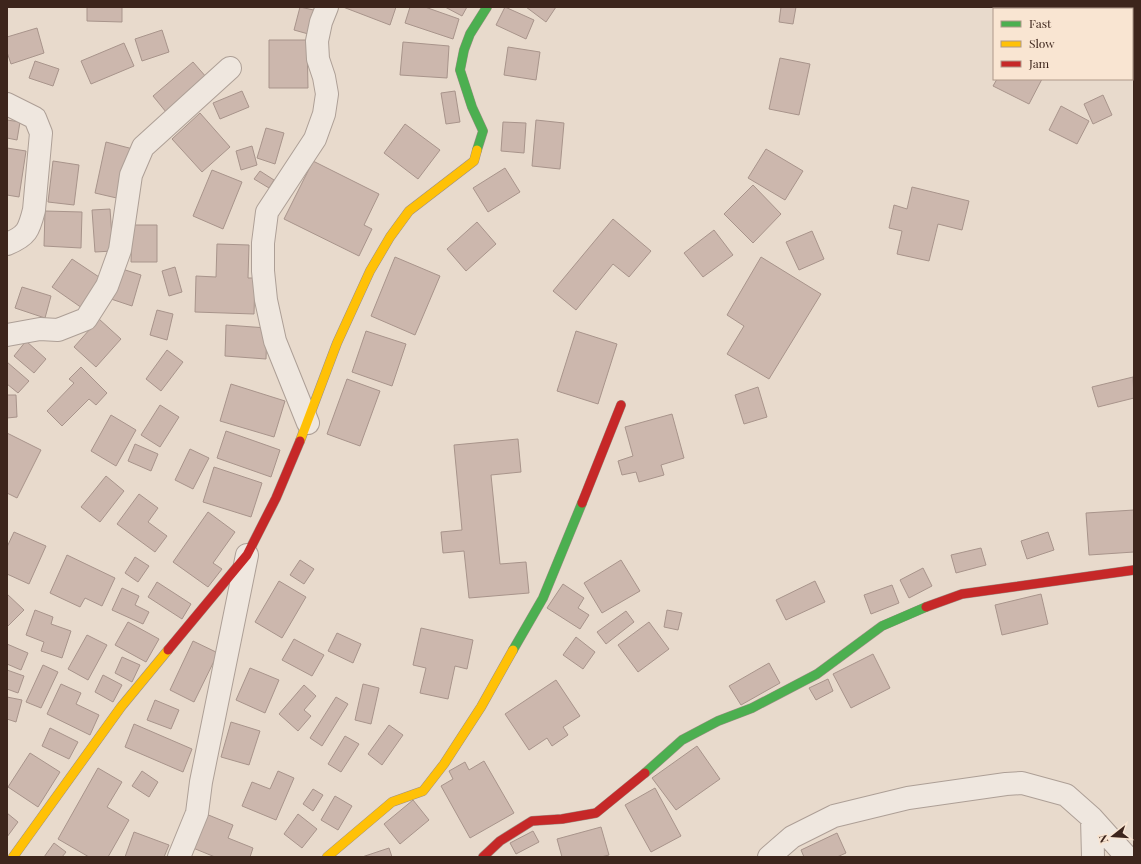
<svg xmlns="http://www.w3.org/2000/svg" width="1141" height="864" font-family="'Playfair Display',serif">
  <style>
    .building { fill: #ccb7ad; stroke: #a8948b }
    .lines { fill: none; stroke-linecap: round; stroke-linejoin: round }
    .street-casing { stroke: #ad9f96; stroke-width: 24 }
    .fast-casing { stroke: #9d8f85; stroke-width: 10 }
    .slow-casing { stroke: #9d8f85; stroke-width: 10 }
    .jam-casing { stroke: #9d8f85; stroke-width: 10 }
    .street { stroke: #efe7df; stroke-width: 22 }
    .fast { stroke: #4caf50; stroke-width: 9 }
    .slow { stroke: #ffc107; stroke-width: 9 }
    .jam { stroke: #c62828; stroke-width: 9 }
  </style>
  <rect width="100%" height="100%" fill="#e8dacc"/>
  <!-- building -->
  <path class="building" d="M87 7H122V22L87 21Z
    M300 7 318 11 312 35 294 30Z
    M343 7H396L390 25Z
    M410 7H425L459 19 453 39 405 23Z
    M445 7H467L462 16Z
    M505 7 534 20 526 39 496 25Z
    M526 7H556L546 22Z
    M781 7H796L793 24 779 22Z
    M1034 7H1079L1078 9H1033Z
    M1092 7H1134V54L1132 53V9H1091Z
    M37 28 44 53 11 64 7 52V37Z
    M162 30 169 52 142 61 135 39Z
    M269 40H307L308 88H269Z
    M403 42 449 46 447 78 400 75Z
    M124 43 134 66 91 84 81 61Z
    M508 47 540 52 536 80 504 75Z
    M780 58 810 64 799 115 769 109Z
    M35 61 59 69 53 86 29 78Z
    M193 62 207 78 166 112 153 96Z
    M997 79H1042L1029 104 993 86Z
    M242 91 249 107 220 119 213 103Z
    M455 91 460 122 446 124 441 93Z
    M1103 95 1112 115 1093 124 1084 104Z
    M1061 106 1089 121 1077 144 1049 130Z
    M200 113 230 147 202 172 172 139Z
    M7 120 20 122 17 140 7 138Z
    M536 120 564 123 560 169 532 166Z
    M503 122 526 123 524 153 501 151Z
    M405 124 440 150 418 179 384 153Z
    M266 128 284 133 275 164 257 158Z
    M106 142 133 149 121 199 95 193Z
    M252 146 257 165 241 170 236 151Z
    M7 148 26 151 19 197 7 195Z
    M766 149 803 171 785 200 748 178Z
    M53 161 79 165 74 205 48 202Z
    M313 161 379 194 364 225 372 229 359 256 284 219Z
    M505 168 520 192 488 212 473 188Z
    M212 170 242 182 223 229 193 216Z
    M260 171 274 180 269 188 254 179Z
    M753 185 781 214 753 243 724 214Z
    M912 187 969 201 962 230 938 224 929 261 897 254 902 231 889 228 894 205 907 209Z
    M110 209 113 251 95 252 92 210Z
    M45 211 82 212 81 248 44 246Z
    M613 219 651 251 629 277 613 264 576 310 553 291Z
    M477 222 496 244 466 271 447 249Z
    M132 225H157V262H131Z
    M714 230 733 255 703 277 684 253Z
    M812 231 824 259 799 270 786 242Z
    M217 244 249 245 248 278H255L254 314 195 312 196 276 216 277Z
    M395 257 440 276 415 335 371 316Z
    M761 257 821 294 769 379 727 354 744 326 727 315Z
    M72 259 102 279 82 308 52 287Z
    M175 267 182 292 169 296 162 271Z
    M119 268 141 275 132 306 111 299Z
    M22 287 51 296 45 318 15 308Z
    M157 310 173 314 167 340 150 335Z
    M99 319 121 339 96 367 74 347Z
    M226 325 267 328 266 359 225 356Z
    M366 331 406 344 392 386 352 372Z
    M576 331 617 344 598 404 557 391Z
    M26 341 46 359 34 373 14 356Z
    M167 350 183 362 161 391 146 379Z
    M7 362 29 381 18 393 7 384Z
    M81 367 107 393 96 405 89 399 62 426 47 411 74 383 69 379Z
    M1133 377 1134 398 1098 407 1092 387Z
    M347 379 380 391 360 446 327 434Z
    M231 384 285 401 274 437 220 421Z
    M758 387 767 417 744 424 735 395Z
    M7 395H16L17 417 7 418Z
    M160 405 179 417 160 447 141 435Z
    M672 414 684 458 661 465 664 475 639 482 636 472 622 475 618 461 633 456 625 427Z
    M111 415 136 430 116 466 91 451Z
    M226 431 280 450 271 477 217 458Z
    M7 433 41 450 17 498 7 493Z
    M518 439 521 472 491 475 500 564 526 562 529 593 469 598 464 551 443 553 441 532 462 530 454 445Z
    M135 444 158 454 151 471 128 461Z
    M190 449 209 458 193 489 175 480Z
    M214 467 262 483 251 517 203 502Z
    M106 476 124 491 100 522 81 507Z
    M139 494 158 508 148 522 167 536 155 552 117 524Z
    M1134 510V552L1089 555 1086 513Z
    M208 512 235 532 213 563 222 569 208 587 173 562Z
    M14 532 46 546 29 584 7 574V547Z
    M1048 532 1054 550 1027 559 1021 541Z
    M981 548 986 565 956 573 951 555Z
    M67 555 115 578 102 606 85 598 80 607 50 593Z
    M135 557 149 566 138 582 125 573Z
    M300 560 314 569 304 584 290 575Z
    M621 560 640 591 602 613 584 583Z
    M923 568 932 586 909 598 900 580Z
    M279 581 306 597 282 638 255 622Z
    M815 581 825 602 786 620 776 600Z
    M157 582 191 604 182 619 148 597Z
    M563 584 584 598 578 608 589 615 580 629 547 608Z
    M892 585 899 603 871 614 864 595Z
    M122 588 139 596 135 605 149 612 143 624 112 610Z
    M7 594 24 610 7 627Z
    M1041 594 1048 624 1002 635 995 605Z
    M35 610 53 617 51 624 71 631 62 658 41 651 44 642 26 635Z
    M667 610 682 613 678 630 664 627Z
    M626 611 634 622 606 644 597 632Z
    M128 622 159 639 146 662 115 645Z
    M649 622 669 649 638 672 618 645Z
    M421 628 473 640 467 669 455 666 448 699 420 693 426 668 413 665Z
    M337 633 361 644 353 663 328 651Z
    M87 635 107 645 88 680 68 669Z
    M576 637 595 652 583 669 563 655Z
    M294 639 324 655 312 676 282 660Z
    M193 641 218 653 194 702 170 690Z
    M7 644 28 653 21 670 7 664Z
    M873 654 890 688 851 708 833 674Z
    M122 657 140 665 132 682 115 673Z
    M769 663 780 683 741 705 729 686Z
    M43 665 58 672 41 708 26 702Z
    M250 668 279 680 265 713 236 700Z
    M7 670 24 676 18 693 7 689Z
    M103 675 122 685 113 702 95 692Z
    M828 679 833 691 816 700 809 688Z
    M556 680 580 716 563 727 568 735 552 746 547 738 529 750 505 714Z
    M61 684 81 693 76 704 99 715 90 735 47 714Z
    M363 684 379 688 371 724 355 720Z
    M304 685 316 696 304 710 311 716 298 731 279 714Z
    M7 697 22 700 16 722 7 719Z
    M336 697 348 704 322 746 310 738Z
    M155 700 179 710 171 729 147 720Z
    M231 722 260 731 249 765 221 757Z
    M134 724 192 749 183 772 125 747Z
    M389 725 403 735 382 765 368 754Z
    M50 728 78 742 69 759 42 746Z
    M345 736 359 744 341 772 328 764Z
    M697 746 720 779 676 810 652 778Z
    M30 753 60 772 38 807 8 787Z
    M484 761 514 813 470 838 441 786 453 779 449 771 465 762 469 770Z
    M98 768 122 782 107 807 129 820 108 857H89L58 839Z
    M142 771 158 782 149 797 132 786Z
    M278 771 294 778 276 820 242 806 252 782 270 789Z
    M655 788 681 836 651 852 625 805Z
    M313 789 323 795 313 811 303 804Z
    M335 796 352 806 338 830 321 820Z
    M413 800 429 820 400 844 384 824Z
    M7 813 18 822 7 837Z
    M206 814 233 825 228 838 253 848 250 857H215L193 848Z
    M298 814 317 829 302 848 284 834Z
    M601 827 609 855 601 857H562L557 839Z
    M533 831 539 842 516 854 510 843Z
    M134 832 169 845 164 857H125Z
    M837 833 846 853 837 857H804L801 850Z
    M54 843 66 852 62 857H44Z
    M389 848 392 857H362Z"/>
  <g class="lines">
    <defs>
      <path id="street" d="M7 104 35 118 41 133 34 210C29 230 27 236 7 244
        M7 335 40 329 58 330 86 319 107 286 120 250 131 175 143 147 230 68
        M308 423 275 341 266 300 263 271V243L267 212 315 139 324 114 327 94 324 77 318 59 317 41 321 22 327 7
        M1092 818 1127 857
        M179 857 197 813 201 782 247 555
        M769 857 792 837 834 816 908 798 1006 784 1022 783 1066 795 1092 818 1093 857"/>
      <path id="fast" d="M477 150 483 131 472 107 460 70 464 50 470 34 487 7
        M513 650 543 598 582 503
        M645 773 682 740 718 721 752 708 817 674 882 626 926 607"/>
      <path id="slow" d="M300 441 337 343 370 271 390 237 409 211 474 161 477 150
        M13 857 121 707 168 650
        M327 857 392 802 423 791 444 764 481 707 513 650"/>
      <path id="jam" d="M582 503 621 405
        M926 607 962 594 1134 570
        M168 650 247 555 276 498 300 441
        M483 857 500 841 532 821 562 819 596 813 645 773"/>
    </defs>
    <!-- street casing -->
    <use href="#street" class="street-casing"/>
    <!-- fast casing -->
    <use href="#fast" class="fast-casing"/>
    <!-- slow casing -->
    <use href="#slow" class="slow-casing"/>
    <!-- jam casing -->
    <use href="#jam" class="jam-casing"/>
    <!-- street -->
    <use href="#street" class="street"/>
    <!-- fast -->
    <use href="#fast" class="fast"/>
    <!-- slow -->
    <use href="#slow" class="slow"/>
    <!-- jam -->
    <use href="#jam" class="jam"/>
  </g>
  <!-- border -->
  <rect width="1141" height="864" fill="none" stroke="#3d251c" stroke-width="16"/>
  <!-- legend -->
  <rect x="993" y="8" width="140" height="72" fill="#f9e5d2" stroke="#ae9889"/>
  <rect x="1001" y="21" width="20" height="6" fill="#4caf50" stroke="#ae9889"/>
  <text x="1029" y="28" font-size="12" fill="#3d251c">Fast</text>
  <rect x="1001" y="41" width="20" height="6" fill="#ffc107" stroke="#ae9889"/>
  <text x="1029" y="48" font-size="12" fill="#3d251c">Slow</text>
  <rect x="1001" y="61" width="20" height="6" fill="#c62828" stroke="#ae9889"/>
  <text x="1029" y="68" font-size="12" fill="#3d251c">Jam</text>
  <!-- north arrow -->
  <g transform="translate(1113 836) rotate(253)" stroke="#f9e5d2" stroke-width="3" paint-order="stroke">
  <path d="M0-3L7 15L0 10L-7 15Z" fill="#3d251c"/>
  <text y="-6" font-size="11" font-weight="bold" text-anchor="middle" fill="#3d251c">N</text>
  </g>
</svg>
